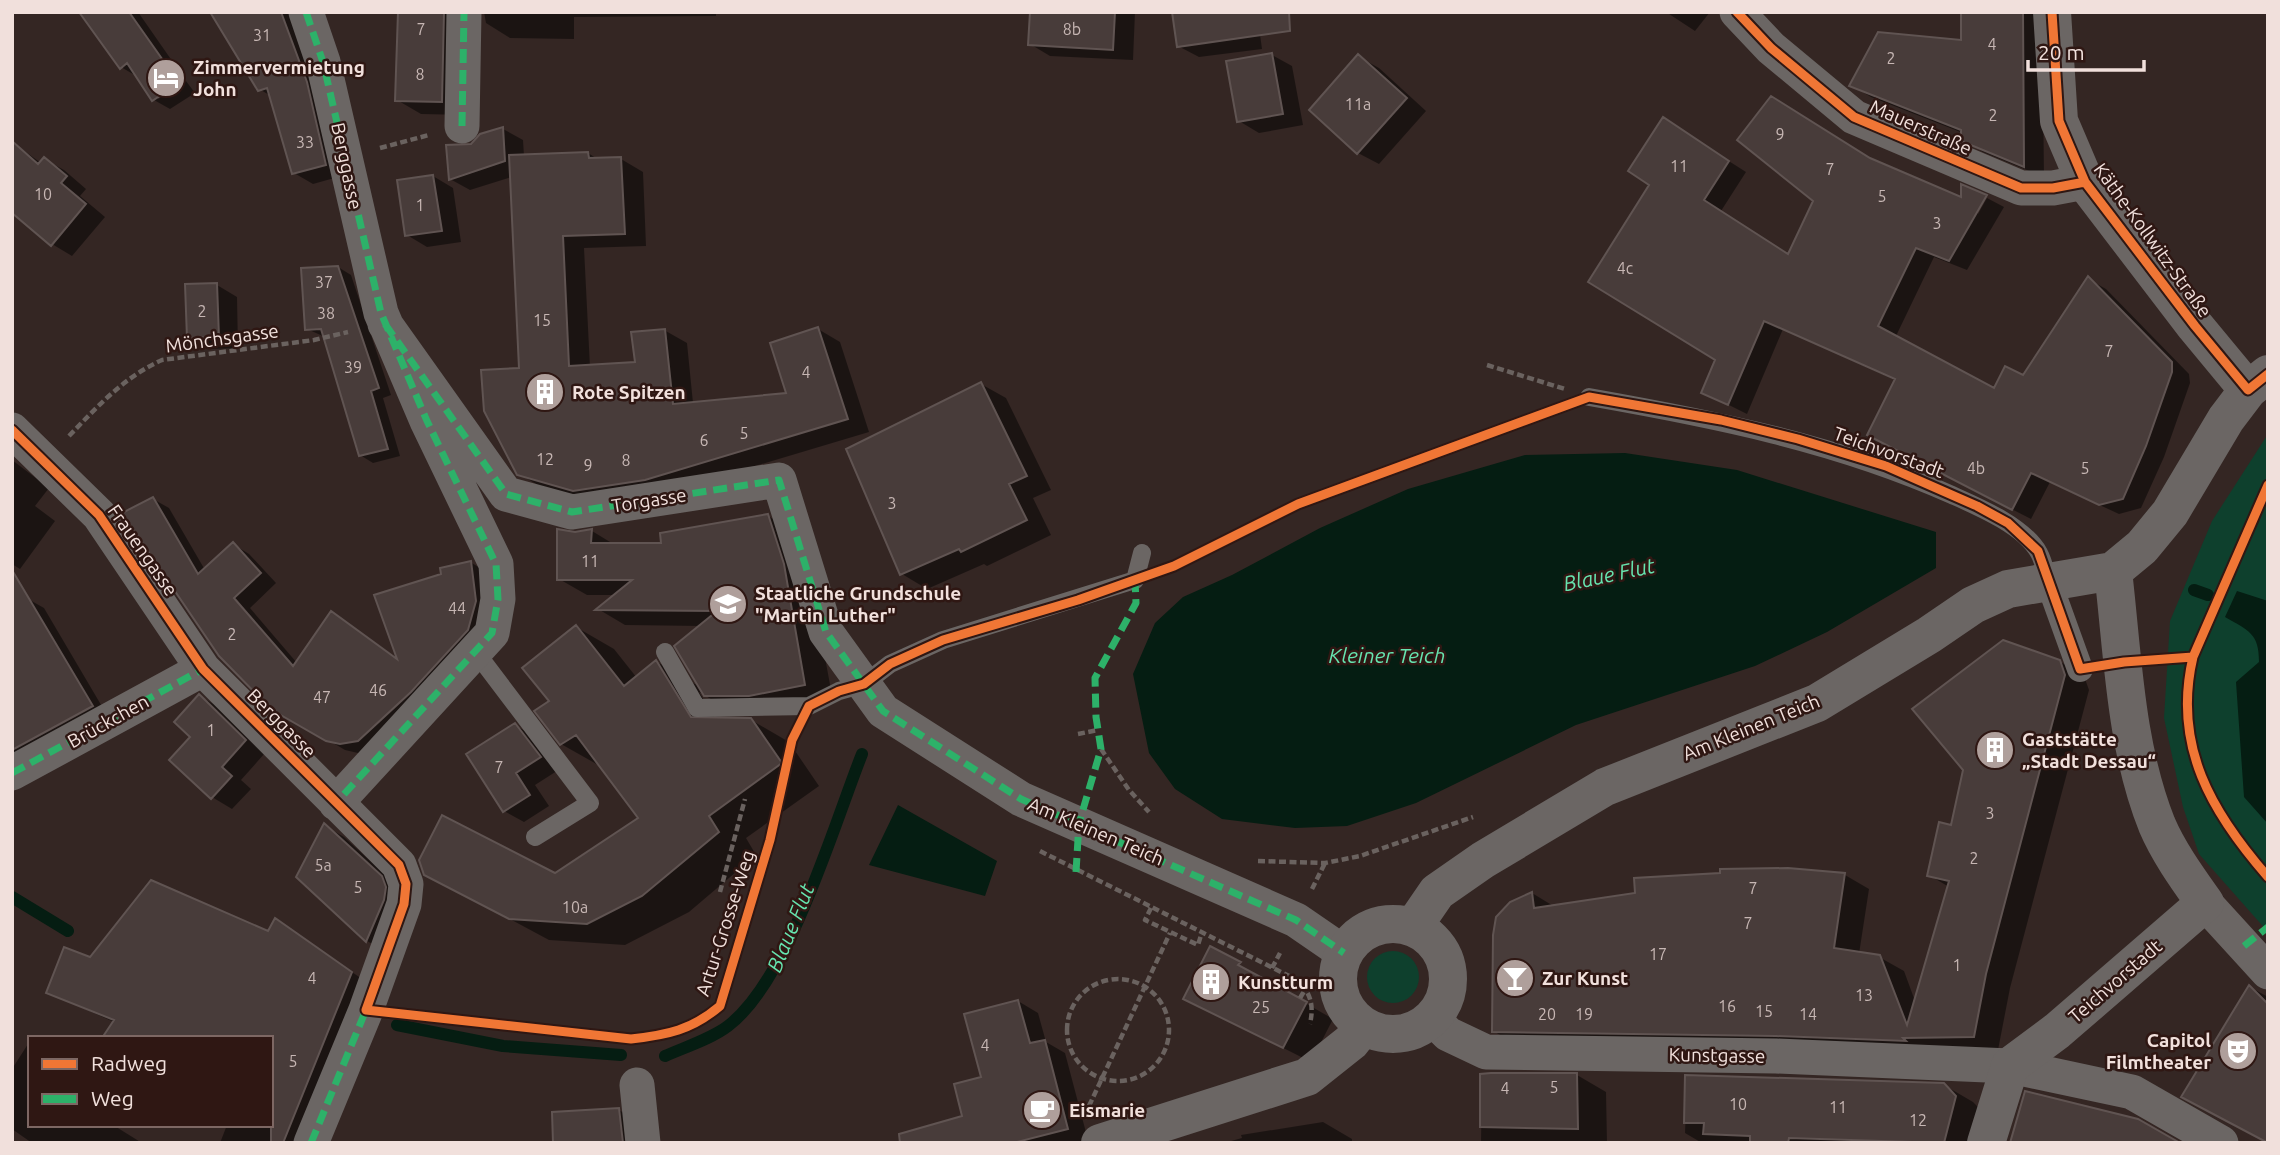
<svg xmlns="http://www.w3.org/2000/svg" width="2280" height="1155" font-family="Ubuntu,sans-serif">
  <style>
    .green { fill: #0e402d }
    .water { fill: #051d12 }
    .shadow { fill: #0007 }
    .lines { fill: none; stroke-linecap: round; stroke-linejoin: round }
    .stream { stroke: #051d12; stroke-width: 12 }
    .building { fill: #483c3a; stroke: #605452; stroke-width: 2 }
    .path { stroke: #6a625f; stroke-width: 4.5; stroke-dasharray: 7 3.5; stroke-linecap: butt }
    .service { stroke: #6b6664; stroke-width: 18 }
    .pedestrian { stroke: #6b6664; stroke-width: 26 }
    .minor { stroke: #6b6664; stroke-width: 35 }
    .tertiary { stroke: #6b6664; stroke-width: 38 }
    .quiet { stroke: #2db169; stroke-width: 7; stroke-dasharray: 14 7; stroke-linecap: butt }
    .cycleway-casing { stroke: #2f1713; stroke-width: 13 }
    .cycleway { stroke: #f07635; stroke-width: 9 }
    .labels { text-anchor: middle; stroke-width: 5; stroke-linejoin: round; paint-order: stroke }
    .number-label { font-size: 16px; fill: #c7b7b4 }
    .poi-label { font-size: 19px; font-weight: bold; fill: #f1e0dc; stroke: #2f1713; text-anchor: start }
    .street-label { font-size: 19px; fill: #f1e0dc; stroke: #2f1713 }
    .water-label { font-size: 21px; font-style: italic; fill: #66e4af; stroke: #2f1713 }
  </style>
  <rect width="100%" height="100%" fill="#342623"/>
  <!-- green -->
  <path class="green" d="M2268 434V932L2199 854 2183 807 2164 718 2170 621 2212 521Z
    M1367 977a26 26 0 1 1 52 0a26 26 0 1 1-52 0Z"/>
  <!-- water -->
  <path class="water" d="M1625 453 1737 470 1936 532V568L1827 632 1755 666 1576 725 1416 803 1347 826 1295 828 1222 819 1175 789 1149 753 1133 674 1155 623 1183 597 1232 575 1320 528 1408 489 1525 455Z
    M2237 591 2268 601V824L2244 797 2236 682 2259 662C2259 633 2249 631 2225 617Z
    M898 805 997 861 985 896 869 865Z"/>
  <!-- shadow -->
  <path class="shadow" d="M88 12H138L184 78 158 95V99L186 81 195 93 170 109 154 100 138 77 121 67Z
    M212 12H294L345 175 313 184 294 173 271 96 259 89Z
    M399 12H474L466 115 421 114 397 100Z
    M484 12H716V16L574 17V39L510 38 486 23Z
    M1031 12H1135L1133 60 1050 56 1030 44Z
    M1257 12 1262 49 1199 57 1178 46Z
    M1666 12H1710L1695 31Z
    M1963 12H2042L2044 177 1983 152 1963 140V133L1871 97 1851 85 1963 42Z
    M1272 55 1292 66 1303 125 1259 133 1239 121Z
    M1359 57 1379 68 1426 111 1379 164 1358 153 1311 110Z
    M503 129 523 140 524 156 588 153 599 160 621 159 643 172 646 246 584 248 590 367 637 364 664 330 687 343 693 403 789 395 818 329 840 342 869 432 668 492 597 503 541 487 518 473 521 370 512 177 470 190 450 179 472 146Z
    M1680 130 1746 172 1721 211 1789 256 1874 161 1978 206V214L1987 198 2004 207 1967 270 1934 257 1896 336 1995 391 2024 378 2088 279 2106 289 2189 374 2190 383 2164 457 2141 508 2119 514 2050 482 2031 519 1887 445 1897 381 1783 329 1747 414 1703 392 1717 360 1651 184Z
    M12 142 41 163 44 159 64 170 86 189 80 196 105 217 72 256 52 244Z
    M433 176 453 188 461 242 427 247 407 235Z
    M338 267 351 275 391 395 383 398 400 456 373 463 360 455 325 337 307 329Z
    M217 285 237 297 238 348 209 349 188 337Z
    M981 384 1006 398 1051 490 1033 498 1051 535 987 566 984 564 927 589 902 574Z
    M12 460 49 488 35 506 55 521 20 569 12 564Z
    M153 499 169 508 205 570 233 544 249 554 276 583 250 608 297 663 332 613 400 660 443 576 470 562 487 572 492 611 375 749 358 753 345 750 274 708Z
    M768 516 796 532 811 581 833 701 733 712 699 692 716 720H751L789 742 819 786 746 838 756 855 689 912 625 945 549 940 426 874 555 875 641 818 600 766 561 744 552 701 576 627 614 649 637 678 657 662 700 687 702 626 625 625 598 609 616 595H587L559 579 575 534 592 531 615 545H663Z
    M28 599 44 608 107 715 12 770V719Z
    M2059 661 2084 676 2089 690 2010 988 1998 1050 1518 1045 1493 1031 1532 893 1555 907 1788 869 1845 875 1869 889 1859 954 1879 957 1904 971 1915 1001 1949 887 1929 875 1952 827Z
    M200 696 220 708 265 753 241 780 251 789 232 809 212 797 193 737Z
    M515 725 535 737 560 769 535 785 549 806 524 822 504 811Z
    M325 826 344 837 402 890 387 952 367 941 298 877Z
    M275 920 374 987 318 1143H220L227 1125H271V1038L114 1022 58 997 91 959 269 933Z
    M1211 949 1333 1019 1311 1062 1185 998Z
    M2250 987 2268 997V1143Z
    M1018 1001 1038 1013 1046 1042 1065 1053 1088 1140 1076 1143H912L964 1117Z
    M28 1044 30 1125H113L142 1143H32L12 1129V1069Z
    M1577 1075 1606 1092 1607 1143H1481L1482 1076Z
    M1687 1077 1944 1085 1973 1102 1985 1114 1977 1143H1702L1685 1133Z
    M619 1110 643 1124 645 1143H556Z
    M1323 1122 1352 1139V1143H1224L1242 1138 1241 1135Z"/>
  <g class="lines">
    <!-- stream -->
    <path class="stream" d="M2194 590 2208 595
      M12 897 68 931
      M397 1025 503 1046 621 1055
      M665 1056C685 1047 711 1039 728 1026 789 980 833 827 862 754"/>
  </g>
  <!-- building -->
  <path class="building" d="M79 12H129L179 83 152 101 127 63 120 69Z
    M210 12H281L307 82 326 165 292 174 267 88 258 91Z
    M398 12H444L442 102 395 101Z
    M1030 12H1115L1113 50 1028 45Z
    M1172 12H1289L1290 31 1177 47Z
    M1961 12H2023L2024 167 1961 141V130L1849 86 1878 32 1961 40Z
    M1272 53 1283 114 1237 122 1226 61Z
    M1358 54 1407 98 1357 154 1309 110Z
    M1771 96 1870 158 1961 197V184L1987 195 1949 261 1916 248 1878 326 1994 388 2005 366 2023 375 2088 276 2172 362V372L2146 446 2123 499 2099 505 2031 473 2012 510 1867 435 1895 379 1764 321 1728 405 1701 393 1715 360 1588 282 1649 185 1628 171 1663 117 1729 161 1704 200 1788 254 1813 201 1737 140Z
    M503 127 505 161 449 180 446 145 471 144 480 134Z
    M12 141 38 164 44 157 67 176 61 183 86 204 51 246 12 213Z
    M588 152 589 158 621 157 625 234 563 236 569 366 635 362 631 332 665 329 673 404 786 393 770 343 818 327 848 419 645 480 573 491 517 475 484 411 481 370 519 368 509 155Z
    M433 175 442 231 405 236 397 180Z
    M338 266 379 388 371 391 388 449 359 456 321 329 305 330 301 268Z
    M217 283 219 337 187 338 185 284Z
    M981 382 1027 476 1009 484 1027 520 961 552 959 549 900 575 846 449Z
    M153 497 198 574 233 542 261 573 234 598 293 666 331 611 397 659 374 595 441 574 440 568 471 561 476 601 468 630 411 692 358 741 340 744 326 741 272 710 219 656 122 513Z
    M768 514 784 564 805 685 749 696H704L674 646 717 611 595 610 632 580H557V529L575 532 592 529 591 543H661L660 533Z
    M12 570 93 706 12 750Z
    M576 625 624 686 656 660 691 717 751 718 782 763 709 816 719 832 642 896 587 924 509 919 424 875 419 860 442 815 555 873 638 818 576 735 560 745 534 711 549 701 522 668Z
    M2003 640 2060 660 2065 675 1986 974 1974 1037 1903 1038 1906 1041 1776 1036 1492 1032 1493 935 1496 917 1510 902 1532 892 1534 908 1635 893 1634 878 1720 873V869L1788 868 1845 873 1834 948 1880 955 1907 1025 1949 881 1927 876 1939 822 1951 825 1963 770 1912 709Z
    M199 694 246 740 222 767 232 776 211 799 169 760 190 737 174 722Z
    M515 723 541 757 516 773 530 795 503 812 466 754Z
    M324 823 382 876 386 887 384 900 366 942 296 877Z
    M151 880 268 931 275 918 352 972 283 1143H271V1038H102L114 1020 46 993 64 947 90 957Z
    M1210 946 1241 962 1238 965 1307 1002 1283 1048 1183 999Z
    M2249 985 2268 1004V1143L2181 1097Z
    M1018 1000 1030 1043 1045 1040 1068 1129 1013 1143H900L899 1134 962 1116 954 1084 981 1077 964 1014Z
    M1491 1073H1577L1578 1129 1480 1127V1074Z
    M1685 1075 1944 1083 1956 1096 1944 1143 1789 1138 1788 1143H1750V1136L1703 1134 1704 1123H1684Z
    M2025 1091 2138 1119 2180 1143H2010Z
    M619 1108 623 1143H553L552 1112Z"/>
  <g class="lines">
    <!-- path -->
    <path class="path" d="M380 148 429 135
      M1487 365 1565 389
      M69 436C98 406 124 377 162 360L314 340 348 332
      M1166 569 1298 504 1565 405
      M1078 734 1098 730
      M1101 749 1129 790 1149 812
      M1040 851 1297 980C1311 993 1314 1005 1310 1024
      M1258 861 1325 863 1360 856 1473 817
      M1312 889 1325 863
      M720 892 745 799
      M1151 908 1145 920 1198 945 1202 932
      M1272 968 1280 953
      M1067 1030a51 51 0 1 1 102 0a51 51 0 1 1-102 0Z
      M1300 998 1306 988
      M404 1015 631 1039C667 1035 692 1030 720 1006L770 840 795 735
      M1089 1106 1170 933"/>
    <!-- service -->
    <path class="service" d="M1589 397C1714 419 1835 443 1952 495 1979 507 2024 526 2039 553 2044 562 2046 574 2049 583
      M475 651 590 803 535 837
      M665 652 697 708 809 706 839 691 864 684 890 664 943 640 1135 580 1142 553"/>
    <!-- pedestrian -->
    <path class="pedestrian" d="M2049 583 2080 669"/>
    <!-- minor -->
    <path class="minor" d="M306 12 323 62 381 313 427 421 496 564 498 599 492 633 336 803
      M1737 12 1771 48 1854 117 2021 188H2053L2085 182
      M462 126 464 12
      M385 324 506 494 572 512 779 480 826 632 883 711 1021 799 1296 920 1344 953
      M12 430 99 515 203 669 399 865 406 884 404 904 366 1010 311 1143
      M12 773 203 669
      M2205 903 2268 972
      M1433 1019 1448 1034 1486 1052 1776 1056 2010 1066 2132 1092 2221 1143
      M637 1085 643 1143"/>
    <!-- tertiary -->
    <path class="tertiary" d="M2052 12 2059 121 2085 182 2195 326 2248 390
      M1338 979a55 55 0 1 1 110 0a55 55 0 1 1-110 0Z
      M1413 927 1437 892 1483 860 1605 787 1817 703 1929 635 1973 605 2008 589 2113 571 2142 547 2170 513 2226 419 2248 390 2268 374
      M1100 1143 1307 1077 1351 1042 1362 1028
      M1986 1143 2010 1066 2057 1031 2205 903C2188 879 2169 853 2157 825 2125 745 2123 656 2113 571"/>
    <!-- quiet -->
    <path class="quiet" d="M306 12 323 62 381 313 427 421 496 564 498 599 492 633 336 803
      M462 126 464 12
      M385 324 506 494 572 512 779 480 826 632 883 711 1021 799 1296 920 1344 953
      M12 773 203 669
      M1076 872 1079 823 1101 749 1096 717 1095 678 1136 603 1135 580
      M2244 946 2268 927
      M311 1143 368 1005"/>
    <defs>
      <path id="cycleway" d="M1737 12 1771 48 1854 117 2021 188H2053L2085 182
        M2052 12 2059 121 2085 182 2195 326 2248 390 2268 374
        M12 430 99 515 203 669 399 865 406 884 404 904 366 1010 631 1039C667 1035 692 1030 720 1006L770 840 792 740 809 706 839 691 864 684 890 664 943 640 1078 600 1174 566 1298 504 1589 397 1721 420 1798 439 1886 466 1977 506 2008 523 2038 551 2080 669 2124 662 2193 657
        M2268 485 2193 657C2172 746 2212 813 2268 877"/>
    </defs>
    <!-- cycleway casing -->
    <use href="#cycleway" class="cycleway-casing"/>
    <!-- cycleway -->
    <use href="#cycleway" class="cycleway"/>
  </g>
  <!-- icons -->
  <defs>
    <symbol id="hotel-disc" viewBox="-11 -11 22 22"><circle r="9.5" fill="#af9f9b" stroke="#2f1713"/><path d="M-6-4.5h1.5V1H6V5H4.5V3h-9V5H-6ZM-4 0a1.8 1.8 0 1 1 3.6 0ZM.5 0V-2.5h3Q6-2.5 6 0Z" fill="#fff"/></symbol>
    <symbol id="building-disc" viewBox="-11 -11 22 22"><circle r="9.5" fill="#af9f9b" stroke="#2f1713"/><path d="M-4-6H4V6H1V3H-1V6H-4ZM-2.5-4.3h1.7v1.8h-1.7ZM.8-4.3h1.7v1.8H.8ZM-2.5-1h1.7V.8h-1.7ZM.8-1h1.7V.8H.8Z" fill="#fff"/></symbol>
    <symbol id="school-disc" viewBox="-11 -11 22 22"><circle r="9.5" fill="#af9f9b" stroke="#2f1713"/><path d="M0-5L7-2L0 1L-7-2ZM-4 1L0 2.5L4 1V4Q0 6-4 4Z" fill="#fff"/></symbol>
    <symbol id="bar-disc" viewBox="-11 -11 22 22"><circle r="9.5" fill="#af9f9b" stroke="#2f1713"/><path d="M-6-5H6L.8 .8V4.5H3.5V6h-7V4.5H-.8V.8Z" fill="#fff"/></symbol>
    <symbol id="theatre-disc" viewBox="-11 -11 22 22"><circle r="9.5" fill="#af9f9b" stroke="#2f1713"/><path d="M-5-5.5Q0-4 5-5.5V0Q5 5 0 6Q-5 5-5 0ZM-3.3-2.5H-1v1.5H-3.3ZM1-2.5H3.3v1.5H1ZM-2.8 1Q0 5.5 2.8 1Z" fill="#fff"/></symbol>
    <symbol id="cafe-disc" viewBox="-11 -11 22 22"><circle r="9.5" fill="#af9f9b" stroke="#2f1713"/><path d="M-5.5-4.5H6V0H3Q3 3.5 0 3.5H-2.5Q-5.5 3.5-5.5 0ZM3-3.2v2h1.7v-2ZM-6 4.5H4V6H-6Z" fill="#fff"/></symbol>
  </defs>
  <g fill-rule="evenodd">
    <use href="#hotel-disc" x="144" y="56" width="44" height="44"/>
    <use href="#building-disc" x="523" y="370" width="44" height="44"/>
    <use href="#school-disc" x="706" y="582" width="44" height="44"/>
    <use href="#building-disc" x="1973" y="728" width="44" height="44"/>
    <use href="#bar-disc" x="1493" y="956" width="44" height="44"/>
    <use href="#building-disc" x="1189" y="960" width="44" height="44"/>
    <use href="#theatre-disc" x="2216" y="1029" width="44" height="44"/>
    <use href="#cafe-disc" x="1020" y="1088" width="44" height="44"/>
  </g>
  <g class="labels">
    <!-- number labels -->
    <g class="number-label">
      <text x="421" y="35">7</text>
      <text x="1072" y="35">8b</text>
      <text x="262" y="41">31</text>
      <text x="1992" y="50">4</text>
      <text x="1891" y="64">2</text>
      <text x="420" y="80">8</text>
      <text x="1358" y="110">11a</text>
      <text x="1993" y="121">2</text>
      <text x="1780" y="140">9</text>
      <text x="305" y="148">33</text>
      <text x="1679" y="172">11</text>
      <text x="1830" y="175">7</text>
      <text x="43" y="200">10</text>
      <text x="1882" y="202">5</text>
      <text x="420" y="211">1</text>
      <text x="1937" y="229">3</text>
      <text x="1625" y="274">4c</text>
      <text x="324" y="288">37</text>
      <text x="202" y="317">2</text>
      <text x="326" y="319">38</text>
      <text x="542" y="326">15</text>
      <text x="2109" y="357">7</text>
      <text x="353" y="373">39</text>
      <text x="806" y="378">4</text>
      <text x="744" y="439">5</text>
      <text x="704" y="446">6</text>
      <text x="545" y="465">12</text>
      <text x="626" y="466">8</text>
      <text x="588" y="471">9</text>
      <text x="1976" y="474">4b</text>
      <text x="2085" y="474">5</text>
      <text x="892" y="509">3</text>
      <text x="590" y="567">11</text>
      <text x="457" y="614">44</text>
      <text x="232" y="640">2</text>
      <text x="378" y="696">46</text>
      <text x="322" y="703">47</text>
      <text x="211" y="736">1</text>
      <text x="499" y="773">7</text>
      <text x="1990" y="819">3</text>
      <text x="1974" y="864">2</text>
      <text x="323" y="871">5a</text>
      <text x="358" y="893">5</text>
      <text x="1753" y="894">7</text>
      <text x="575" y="913">10a</text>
      <text x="1748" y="929">7</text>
      <text x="1658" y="960">17</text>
      <text x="1957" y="971">1</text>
      <text x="312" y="984">4</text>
      <text x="1864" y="1001">13</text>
      <text x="1727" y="1012">16</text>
      <text x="1261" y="1013">25</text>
      <text x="1764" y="1017">15</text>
      <text x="1547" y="1020">20</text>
      <text x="1584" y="1020">19</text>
      <text x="1808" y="1020">14</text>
      <text x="985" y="1051">4</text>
      <text x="293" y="1067">5</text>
      <text x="1554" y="1093">5</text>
      <text x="1505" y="1094">4</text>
      <text x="1738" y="1110">10</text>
      <text x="1838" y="1113">11</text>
      <text x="1918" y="1126">12</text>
    </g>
    <!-- poi labels -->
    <g class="poi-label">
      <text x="193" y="74">Zimmervermietung<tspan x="193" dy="22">John</tspan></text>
      <text x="572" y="399">Rote Spitzen</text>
      <text x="755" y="600">Staatliche Grundschule<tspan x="755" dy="22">"Martin Luther"</tspan></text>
      <text x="2022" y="746">Gaststätte<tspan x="2022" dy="22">„Stadt Dessau“</tspan></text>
      <text x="1542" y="985">Zur Kunst</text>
      <text x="1238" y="989">Kunstturm</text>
      <text x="2211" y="1047" text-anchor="end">Capitol<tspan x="2211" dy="22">Filmtheater</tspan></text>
      <text x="1069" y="1117">Eismarie</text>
    </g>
    <!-- street labels -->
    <g class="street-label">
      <text transform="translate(1921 127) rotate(24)" y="7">Mauerstraße</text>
      <text transform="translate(347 166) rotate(78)" y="7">Berggasse</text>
      <text transform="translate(2153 240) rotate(54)" y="7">Käthe-Kollwitz-Straße</text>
      <text transform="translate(222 338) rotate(-8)" y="7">Mönchsgasse</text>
      <text transform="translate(1889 452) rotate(20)" y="7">Teichvorstadt</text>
      <text transform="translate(649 500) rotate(-9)" y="7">Torgasse</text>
      <text transform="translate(143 550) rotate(55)" y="7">Frauengasse</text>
      <text transform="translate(108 721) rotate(-29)" y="7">Brückchen</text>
      <text transform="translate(282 723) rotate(45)" y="7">Berggasse</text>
      <text transform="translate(1751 727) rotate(-22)" y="7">Am Kleinen Teich</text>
      <text transform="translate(1096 831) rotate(23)" y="7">Am Kleinen Teich</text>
      <text transform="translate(725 923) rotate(-72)" y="7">Artur-Grosse-Weg</text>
      <text transform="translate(2115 981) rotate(-41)" y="7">Teichvorstadt</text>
      <text transform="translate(1717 1055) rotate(1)" y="7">Kunstgasse</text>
    </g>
    <!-- water labels -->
    <g class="water-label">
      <text transform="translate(1609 575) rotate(-12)" y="7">Blaue Flut</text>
      <text x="1387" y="663">Kleiner Teich</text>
      <text transform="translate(791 928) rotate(-68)" y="7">Blaue Flut</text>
    </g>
  </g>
  <!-- border -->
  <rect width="2280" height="1155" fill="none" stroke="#f1e0dc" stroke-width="28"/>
  <!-- legend -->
  <rect x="28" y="1036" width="245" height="91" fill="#2f1713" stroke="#7d6763" stroke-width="2"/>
  <rect x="42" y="1059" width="35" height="10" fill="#f07635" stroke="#7d6763" stroke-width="2"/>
  <text x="91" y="1071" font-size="21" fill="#f1e0dc">Radweg</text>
  <rect x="42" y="1094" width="35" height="10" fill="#2db169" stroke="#7d6763" stroke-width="2"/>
  <text x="91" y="1106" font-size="21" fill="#f1e0dc">Weg</text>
  <!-- scale -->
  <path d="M2028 60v10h116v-10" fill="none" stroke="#f1e0dc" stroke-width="3.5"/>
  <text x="2038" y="60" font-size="21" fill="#f1e0dc" stroke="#2f1713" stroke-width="5" paint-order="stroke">20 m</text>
</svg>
